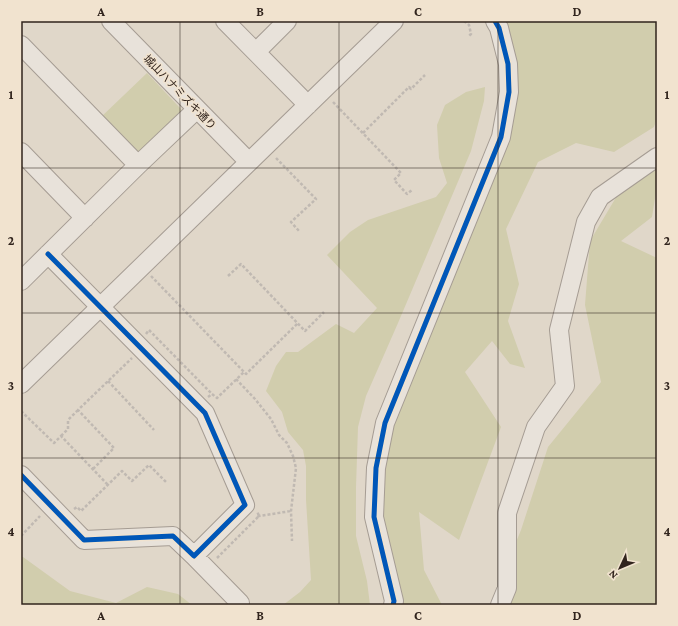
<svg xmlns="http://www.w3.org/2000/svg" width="678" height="626" font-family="'Crimson Pro','Noto Sans JP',serif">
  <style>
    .green { fill: #d1cdad }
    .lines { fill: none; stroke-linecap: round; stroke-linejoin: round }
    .minor-casing { stroke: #a59c93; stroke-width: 20 }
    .path { stroke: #c0b9b2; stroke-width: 2.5; stroke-dasharray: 3 2; stroke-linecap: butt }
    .minor { stroke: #e8e2da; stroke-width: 18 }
    .cycleway-casing { stroke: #f1e3cf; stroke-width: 8 }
    .cycleway { stroke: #0057b8; stroke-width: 5 }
    .grid { fill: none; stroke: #31241d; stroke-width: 1; stroke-opacity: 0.55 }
    .labels { text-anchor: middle; stroke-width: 3; stroke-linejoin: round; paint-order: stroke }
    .street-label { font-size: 11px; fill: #31241d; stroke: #f1e3cf }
    .neatline { fill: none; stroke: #31241d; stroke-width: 1.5 }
    .grid-label { font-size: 13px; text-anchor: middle; font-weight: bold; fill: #31241d }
  </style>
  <rect width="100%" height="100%" fill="#e0d7c9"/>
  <!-- green -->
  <path class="green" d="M500 21H657V118L654 127 614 152 576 143 538 162 506 229 519 284 508 321 525 368 510 364 492 341 465 372 501 427 459 540 419 512 424 570 442 605H397L380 543V443L515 101Z
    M147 73 181 109 180 118 146 151 134 152 100 118Z
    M485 87 484 101 471 151 398 323 366 396 358 427 356 487V536L367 581 370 605H283L300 592 311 580 306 500V466L303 450 288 432 282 412 266 391 276 366 286 352H298L336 324 354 333 377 308 327 255 350 232 368 220 436 197 447 183 439 158 437 125 445 105 466 92Z
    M657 162V186L652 217 621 241 657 258V605H490L521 530 548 447 601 382 585 305 590 241 627 179Z
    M21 557H23L70 591 116 603 147 587 178 594 192 605H21Z"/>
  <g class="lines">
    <defs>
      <path id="minor" d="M111 21 249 162
        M225 21 308 105
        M21 45 138 165
        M256 52 287 21
        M21 152 85 218
        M21 281 138 165 197 109
        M21 384 394 21
        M21 475 84 540 173 536 194 556 245 505 205 413 48 254
        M194 556 240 603
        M393 605 394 601 374 517 376 468 385 423 501 137 509 92 508 64 499 28 495 21
        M500 605 507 588V513L536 427 565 386 559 330 586 222 600 197 657 157"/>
    </defs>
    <!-- minor casing -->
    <use href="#minor" class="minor-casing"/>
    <!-- path -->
    <path class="path" d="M464 21 469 25 471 34 468 37
      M333 102 401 173 394 180 407 194 412 190
      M363 133 409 87 411 89 425 75
      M276 158 316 199 291 222 299 231
      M151 276 246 374 298 323
      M228 276 241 264 305 331 324 312
      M146 334 149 330 212 394
      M236 379 255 399 271 419 279 435 287 443 293 456 296 468 291 511 292 541
      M108 381 154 430
      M208 397 212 394 217 398 244 372
      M21 411 54 443 61 436 108 485
      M61 436 68 429V420L78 410
      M93 469 114 448 78 410 132 358
      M74 509 77 507 81 511 122 471 132 481 149 465 166 482
      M258 515 259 516 291 511
      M21 536 40 516
      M217 558 259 516 257 511"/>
    <!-- minor -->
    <use href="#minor" class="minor"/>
    <defs>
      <path id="cycleway" d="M21 475 84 540 173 536 194 556 245 505 205 413 48 254
        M393 605 394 601 374 517 376 468 385 423 501 137 509 92 508 64 499 28 495 21"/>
    </defs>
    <!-- cycleway casing -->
    <use href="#cycleway" class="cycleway-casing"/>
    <!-- cycleway -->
    <use href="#cycleway" class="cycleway"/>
  </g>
  <!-- grid -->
  <path class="grid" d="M180 21V605M339 21V605M498 21V605M21 168H657M21 313H657M21 458H657"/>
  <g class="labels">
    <!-- street labels -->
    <g class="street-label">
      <text transform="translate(180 92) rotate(46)" y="4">城山ハナミズキ通り</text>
    </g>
  </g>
  <!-- border -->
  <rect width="678" height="626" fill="none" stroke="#f1e3cf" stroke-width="44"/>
  <!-- north arrow -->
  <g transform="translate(620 568) rotate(226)" stroke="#f1e3cf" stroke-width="3" paint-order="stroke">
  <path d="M0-3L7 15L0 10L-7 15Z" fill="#31241d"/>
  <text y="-6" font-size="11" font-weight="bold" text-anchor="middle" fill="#31241d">N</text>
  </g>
  <rect x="22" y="22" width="634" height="582" class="neatline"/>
  <g class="grid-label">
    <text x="101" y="16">A</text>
    <text x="260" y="16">B</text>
    <text x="418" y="16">C</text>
    <text x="577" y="16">D</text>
    <text x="11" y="99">1</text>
    <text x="667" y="99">1</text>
    <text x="11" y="245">2</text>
    <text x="667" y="245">2</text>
    <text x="11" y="390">3</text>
    <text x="667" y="390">3</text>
    <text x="11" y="536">4</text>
    <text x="667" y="536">4</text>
    <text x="101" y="620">A</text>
    <text x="260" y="620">B</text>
    <text x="418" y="620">C</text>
    <text x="577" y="620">D</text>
  </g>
</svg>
